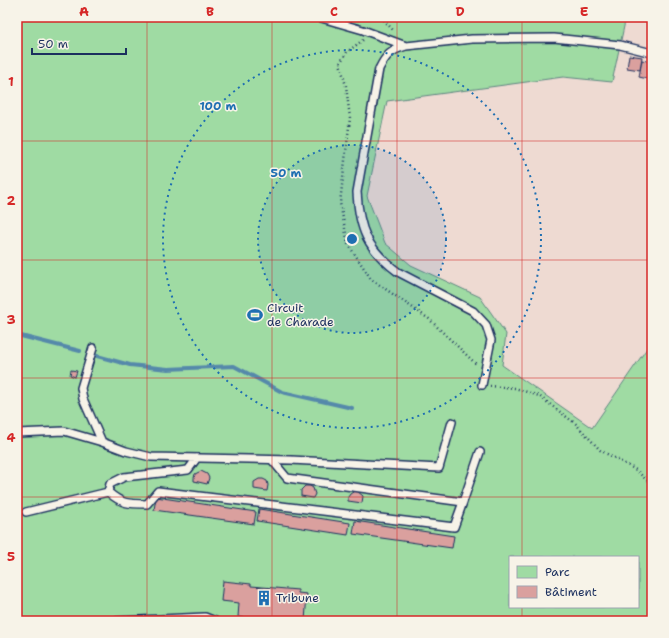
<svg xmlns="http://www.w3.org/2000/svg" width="669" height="638" font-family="'Shantell Sans',sans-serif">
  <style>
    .green { fill: #9fdba3; stroke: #5d8580; fill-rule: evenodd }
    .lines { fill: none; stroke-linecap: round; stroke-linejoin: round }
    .stream { stroke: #5589aa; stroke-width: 4 }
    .building { fill: #daa09e; stroke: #1b2f5e }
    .lane-casing { stroke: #1b2f5e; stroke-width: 10 }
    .path { stroke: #1b2f5e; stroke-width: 2.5; stroke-dasharray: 1 3; stroke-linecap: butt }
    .lane { stroke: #f7f3e8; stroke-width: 7 }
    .grid { fill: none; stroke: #d62828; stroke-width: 1; stroke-opacity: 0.55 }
    .ring { fill: none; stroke: #1f6fb2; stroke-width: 2; stroke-dasharray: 2 4 }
    .labels { text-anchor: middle; stroke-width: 3; stroke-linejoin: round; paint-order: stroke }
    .poi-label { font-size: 12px; fill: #1b2f5e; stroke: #f7f3e8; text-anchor: start }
    .centre { fill: #1f6fb2; stroke: #f7f3e8; stroke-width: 2 }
    .ring-label { font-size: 12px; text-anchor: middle; font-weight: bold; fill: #1f6fb2; stroke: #f7f3e8; stroke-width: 3; stroke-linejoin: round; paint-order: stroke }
    .neatline { fill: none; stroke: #d62828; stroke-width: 1.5 }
    .grid-label { font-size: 13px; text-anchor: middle; font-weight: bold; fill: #d62828 }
  </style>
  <rect width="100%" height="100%" fill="#eedad2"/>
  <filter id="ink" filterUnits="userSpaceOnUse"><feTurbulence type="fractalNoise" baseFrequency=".025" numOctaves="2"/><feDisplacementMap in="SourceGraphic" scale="8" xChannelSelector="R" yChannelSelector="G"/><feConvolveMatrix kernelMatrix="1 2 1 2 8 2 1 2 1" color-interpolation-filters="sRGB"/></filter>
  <g filter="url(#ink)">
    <!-- green -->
    <path class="green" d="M17 17H626L612 82 563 77 387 101 367 196 385 243 411 265 480 297 506 334 502 365 592 428 652 341V457L651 460 652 461V621H17ZM510 557H638V607H510Z"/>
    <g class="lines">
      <!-- stream -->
      <path class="stream" d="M17 335 80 351
        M97 356 130 365 168 369 234 366 282 392 352 408"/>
    </g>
    <!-- building -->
    <path class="building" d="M629 55 642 57 640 70 627 68Z
      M642 60 652 62V80L639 77Z
      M71 370 77 371 75 377 70 375Z
      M201 471 207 474 209 478 207 484 194 481V478L195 474Z
      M259 479H263L267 481 268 485 267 491 254 489V482Z
      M305 486H310L313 488 315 494 313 498 301 496V490Z
      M357 491 363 496 362 503 348 501V497L350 494 353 492Z
      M156 497 256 512 254 524 154 510Z
      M259 509 350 523 348 535 257 521Z
      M355 521 454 536 452 548 353 534Z
      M223 581 251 584V586L298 590V593L307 594 305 621H257V619L238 617 239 603 221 601Z"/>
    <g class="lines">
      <defs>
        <path id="lane" d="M318 17 363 30 406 46
          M482 385 491 340 486 325 473 311 398 272C367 249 359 229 357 192L379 69C386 55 391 50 406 46L472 39 554 38 620 45 652 53
          M17 433 64 431 102 442 83 399 81 388 93 348
          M102 442 126 451 151 457 291 460 439 468 452 422
          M197 458 188 470 124 477 110 484 108 492C122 504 128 504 147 504L158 491 454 527 463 502
          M272 460 287 478 463 502 480 452
          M26 512 108 492
          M116 621 205 617 215 621"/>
      </defs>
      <!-- lane casing -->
      <use href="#lane" class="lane-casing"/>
      <!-- path -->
      <path class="path" d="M381 17 393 30
        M363 40 347 52 340 63 346 86 350 118 340 203 348 244 371 279 429 319 477 365
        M490 386 515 388 539 396 576 424 600 450 636 470 652 485"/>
      <!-- lane -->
      <use href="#lane" class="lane"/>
    </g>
  </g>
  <!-- grid -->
  <path class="grid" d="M147 17V621M272 17V621M397 17V621M522 17V557M17 141H652M17 260H652M17 378H652M17 497H652M522 607V621"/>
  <!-- distance rings -->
  <circle cx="352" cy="239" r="94" fill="#1f6fb2" fill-opacity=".12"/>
  <g class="ring">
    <circle cx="352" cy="239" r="94"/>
    <circle cx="352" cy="239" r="189"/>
  </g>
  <!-- icons -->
  <defs>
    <symbol id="stadium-bare" viewBox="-9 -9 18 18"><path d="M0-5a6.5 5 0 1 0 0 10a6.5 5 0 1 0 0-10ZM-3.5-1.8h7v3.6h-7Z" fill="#1f6fb2" stroke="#f7f3e8" stroke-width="2.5" paint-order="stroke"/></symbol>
    <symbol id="building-bare" viewBox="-9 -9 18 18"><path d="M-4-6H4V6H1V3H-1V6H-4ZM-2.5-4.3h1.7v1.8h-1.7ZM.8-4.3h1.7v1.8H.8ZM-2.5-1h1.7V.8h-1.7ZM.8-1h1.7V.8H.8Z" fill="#1f6fb2" stroke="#f7f3e8" stroke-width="2.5" paint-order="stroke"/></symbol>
  </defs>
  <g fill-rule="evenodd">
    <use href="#stadium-bare" x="244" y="304" width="22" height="22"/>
    <use href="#building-bare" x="253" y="587" width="22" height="22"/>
  </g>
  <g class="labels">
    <!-- poi labels -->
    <g class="poi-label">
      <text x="267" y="312">Circuit<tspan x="267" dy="14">de Charade</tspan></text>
      <text x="276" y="602">Tribune</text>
    </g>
  </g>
  <circle cx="352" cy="239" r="6" class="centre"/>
  <g class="ring-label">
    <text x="218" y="110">100 m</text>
    <text x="286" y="177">50 m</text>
  </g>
  <!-- margin -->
  <rect width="669" height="638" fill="none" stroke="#f7f3e8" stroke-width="44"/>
  <!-- legend -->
  <rect x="509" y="556" width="130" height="52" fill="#f7f3e8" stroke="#9fa5b1"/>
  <rect x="517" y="566" width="20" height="12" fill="#9fdba3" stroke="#9fa5b1"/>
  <text x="545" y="576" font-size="12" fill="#1b2f5e">Parc</text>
  <rect x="517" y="586" width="20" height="12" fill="#daa09e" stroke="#9fa5b1"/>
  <text x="545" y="596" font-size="12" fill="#1b2f5e">Bâtiment</text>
  <!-- scale -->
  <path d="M32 48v6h94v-6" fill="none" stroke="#1b2f5e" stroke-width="2"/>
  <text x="38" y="48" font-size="12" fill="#1b2f5e" stroke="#f7f3e8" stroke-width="3" paint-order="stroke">50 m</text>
  <rect x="22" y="22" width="625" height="594" class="neatline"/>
  <g class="grid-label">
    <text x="84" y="16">A</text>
    <text x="210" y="16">B</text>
    <text x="334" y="16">C</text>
    <text x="460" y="16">D</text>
    <text x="584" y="16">E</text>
    <text x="11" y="86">1</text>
    <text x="11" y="205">2</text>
    <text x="11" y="324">3</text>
    <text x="11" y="442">4</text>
    <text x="11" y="561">5</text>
  </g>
</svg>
